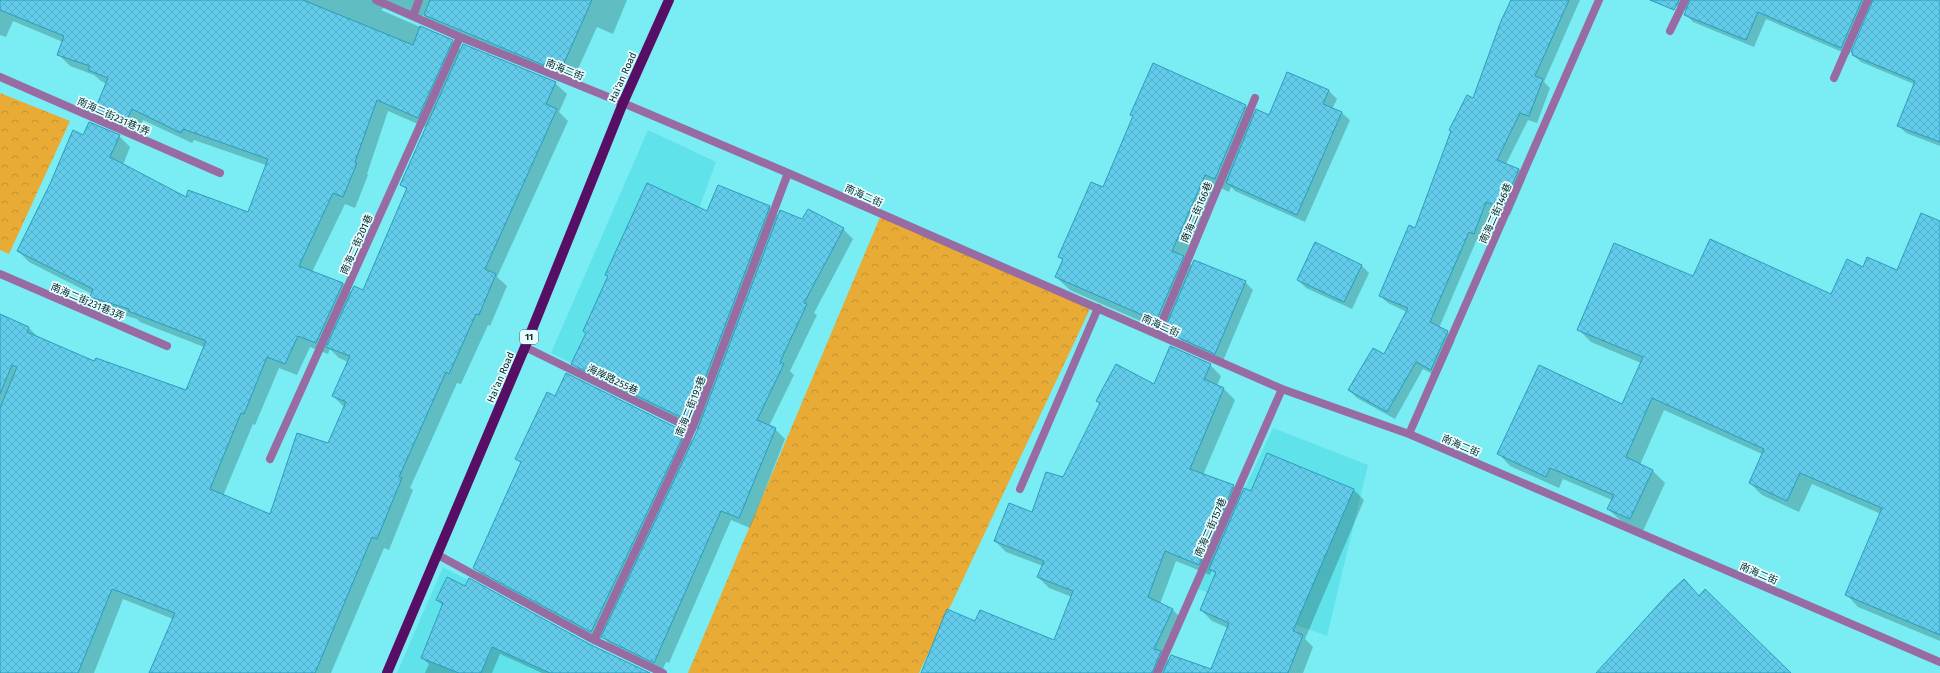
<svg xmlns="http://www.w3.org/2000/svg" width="1940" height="673" font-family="'Fira Sans','Noto Sans TC',sans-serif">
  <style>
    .built { fill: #5fe2e9 }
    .park { fill: url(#park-crowns) }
    .shadow { fill: #0003; fill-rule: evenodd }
    .building { fill: url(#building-cross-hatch); stroke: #2a9cba }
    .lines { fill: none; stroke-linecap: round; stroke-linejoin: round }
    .lane { stroke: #986ba3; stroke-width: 8 }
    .street { stroke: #986ba3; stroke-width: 8 }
    .primary { stroke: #570f66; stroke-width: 10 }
    .labels { text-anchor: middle; stroke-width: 3.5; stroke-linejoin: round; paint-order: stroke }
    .shield { fill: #e9fdfe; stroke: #47686a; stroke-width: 1 }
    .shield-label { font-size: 9px; font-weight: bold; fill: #01282a }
    .street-label { font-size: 10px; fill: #01282a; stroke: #e9fdfe }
  </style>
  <defs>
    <pattern id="park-crowns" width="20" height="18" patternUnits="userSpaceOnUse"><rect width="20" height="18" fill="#e7ab36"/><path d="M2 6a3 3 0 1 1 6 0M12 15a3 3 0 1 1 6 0" fill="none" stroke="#c49330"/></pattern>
    <pattern id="building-cross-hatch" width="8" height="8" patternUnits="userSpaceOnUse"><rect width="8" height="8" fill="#63cceb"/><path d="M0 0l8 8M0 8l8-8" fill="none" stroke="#54afca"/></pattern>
  </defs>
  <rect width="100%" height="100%" fill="#79edf3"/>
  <!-- built -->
  <path class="built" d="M648 130 716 162 632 392 551 353Z
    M1273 428 1368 465 1327 636 1198 589Z
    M443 567 646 673H397Z"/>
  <!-- park -->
  <path class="park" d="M0 93 70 121 9 254 0 250Z
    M881 215 1090 309 919 673H688Z"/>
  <!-- shadow -->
  <path class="shadow" d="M0 0H627L613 34 597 27 572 82 432 24 423 15 421 20 387 6 381 10 452 41 461 50 555 83 567 94 559 112 568 121 497 277 507 286 490 326 488 325 461 384 457 383 410 488 413 490 389 550 384 548 331 673H150L173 619 123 599 94 673H0V316L29 328 40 339 95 363 186 391 204 347 140 322 137 319 103 309 91 297 92 294 29 262 18 251 84 136H119L130 147 123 165 186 199 249 214 266 165 194 140 192 143 143 120 136 136 106 123 95 112 107 84 101 81 94 75 70 66 59 55 63 42 13 21 6 37 0 35ZM388 111 427 128 402 185 407 190 364 291 352 293 343 283 312 272 345 204 355 208 368 175 367 174ZM310 347 328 354 330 349 339 358 348 362 333 396 345 408 329 445 271 516 223 496 253 424 255 425 279 368 297 375Z
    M1511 0H1580L1544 82 1550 88 1537 123 1528 120 1506 164 1519 169 1526 177 1510 215 1494 210 1482 241 1477 239 1439 328 1447 332 1455 340 1438 377 1423 369 1395 419 1357 398 1349 390 1385 356 1407 312 1388 303 1380 296 1416 229 1452 132 1450 130 1473 99Z
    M1661 0H1940V146L1906 133 1898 125 1914 84 1861 62 1853 55 1874 3 1870 5 1849 55 1766 19 1754 47 1693 22 1685 14 1687 10Z
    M1288 73 1329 91 1337 99 1332 109 1342 113 1350 120 1305 222 1235 191 1231 187 1229 192 1219 187 1187 260 1192 266 1245 282 1253 290 1223 361 1184 344 1172 329 1170 334 1070 290 1056 277 1063 261 1059 257 1103 188 1134 117 1131 115 1246 106 1255 115 1270 116Z
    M769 207 779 216 843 229 853 239 814 313 817 315 790 371 794 375 769 426 775 429 785 439 750 528 731 520 669 663 666 662 662 671 613 647 602 636 600 640 483 576 474 568 521 463 517 459 684 432 693 442 699 430 581 372 572 363 708 212Z
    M1940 223V641L1858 607 1846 594 1881 514 1812 484 1799 512 1762 495 1750 483 1762 454 1664 410 1640 465 1653 471 1665 483 1643 531 1621 521 1608 509 1612 500 1563 479 1559 488 1510 466 1498 453 1623 405 1641 363 1591 342 1579 330 1693 277 1831 296 1863 268 1898 271Z
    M1361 265 1369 273 1352 309 1306 288 1298 280Z
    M1210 365 1221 376 1217 386 1224 389 1235 400 1203 475 1233 486 1243 495 1251 492 1353 489 1364 500 1305 639 1313 647 1303 673H922L975 622 1054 641 1072 597 1049 588 1038 577 1043 566 1006 552 995 541 1033 513 1063 479 1101 405 1097 401 1155 386ZM1176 561 1210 575 1212 570 1216 574 1201 610 1212 621 1228 628 1211 671 1169 661 1166 658 1183 620 1172 609 1160 604Z
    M437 600 591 646 647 673H542L500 654 492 673H425L429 664 422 658 443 605Z"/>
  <!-- building -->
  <path class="building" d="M0 0H303L413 45 420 26 453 40 418 118 377 100 355 162 357 163 343 197 333 193 299 266 343 283 316 343 298 336 285 364 267 357 244 414 241 413 210 489 270 514 297 433 328 443 346 402 332 396 350 356 326 347 354 286 363 290 407 188 400 185 463 44 556 82 546 104 557 109 485 269 496 274 479 315 476 314 449 374 446 372 399 477 402 478 377 539 372 537 315 673H149L175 613 112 589 78 673H0V408L17 367 12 365 0 394V314L29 327 27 332 94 361 96 358 186 390 206 341 128 311 129 309 90 297 93 289 17 251 50 184 73 130 83 135 89 122 120 135 110 157 186 197 188 190 248 212 268 159 183 129 181 133 132 109 124 125 94 112 108 78 88 70 90 66 57 55 64 36 0 10Z
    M430 0H592L560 72 424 15Z
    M1511 0H1569L1535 76 1543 79 1529 116 1520 113 1497 160 1519 169 1502 208 1486 202 1474 234 1469 232 1430 322 1448 331 1433 365 1431 370 1416 362 1387 412 1348 390 1373 348 1384 354 1408 308 1379 296 1409 225 1415 228 1451 131 1449 130 1467 95 1473 98 1501 21Z
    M1650 0H1679L1674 10Z
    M1690 0H1862L1841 48 1758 12 1746 40 1684 15Z
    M1873 0H1940V142L1897 126 1915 81 1852 55 1853 53 1851 52Z
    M1153 63 1246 105 1215 179 1205 175 1172 251 1184 256 1156 321 1055 277 1063 259 1058 257 1091 182 1103 187 1133 116 1130 115Z
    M1287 72 1329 90 1323 104 1342 112 1297 215 1226 183 1256 109 1269 115Z
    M647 183 707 211 718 185 770 206 689 421 571 364 586 333 583 331 608 276 605 275Z
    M808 209 844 228 804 303 807 304 780 362 784 364 757 420 776 428 739 518 721 511 654 663 601 637 697 431 780 210 802 219Z
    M1921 213 1940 221V635L1845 595 1882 508 1800 473 1787 501 1749 483 1764 449 1652 398 1626 457 1653 470 1630 519 1607 509 1614 495 1550 468 1546 477 1497 454 1539 365 1622 404 1643 357 1577 330 1614 243 1693 276 1710 239 1831 294 1847 259 1863 267 1867 257 1897 270Z
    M1315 242 1362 265 1344 302 1297 280Z
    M1194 260 1246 281 1215 354 1175 336 1177 330 1166 326Z
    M1170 346 1211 364 1204 379 1224 388 1190 469 1234 485 1199 565 1165 551 1148 597 1173 609 1154 649 1161 651 1152 673H921L947 609 975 621 980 610 1054 640 1073 591 1037 577 1044 561 994 541 1009 503 1032 512 1046 472 1063 477 1100 403 1096 401 1116 364 1154 384Z
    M566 373 685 432 591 632 473 568 521 462 515 459 547 392 555 396Z
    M1267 453 1354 489 1293 631 1303 635 1288 673H1163L1171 655 1211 669 1229 623 1200 610 1216 572 1209 569 1244 488 1251 491Z
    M447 577 465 586 469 578 591 645 650 673H550L492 647 481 673H459L421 658 443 603 436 600Z
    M1684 579 1699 596 1705 589 1791 673H1596L1669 593Z"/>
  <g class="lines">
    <!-- lane -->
    <path class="lane" d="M1157 334 1255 98
      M1020 489 1098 308"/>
    <!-- street -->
    <path class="street" d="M376 0 460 37 623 103 788 173 1282 389 1409 434 1940 662
      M413 16 419 0
      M1670 31 1685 0
      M0 77 220 173
      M1834 78 1868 0
      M0 274 167 346
      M525 347 692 429
      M1409 434 1599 0
      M270 459 460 37
      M438 555 594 640 663 673
      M594 640 692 429 788 173
      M1157 673 1282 389"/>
    <!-- primary -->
    <path class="primary" d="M387 673 525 347 623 103 669 0"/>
  </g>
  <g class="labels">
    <!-- shield labels -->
    <rect class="shield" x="520" y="330" width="18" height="14" rx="3"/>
    <g class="shield-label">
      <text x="529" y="340">11</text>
    </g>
    <!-- street labels -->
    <g class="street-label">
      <text transform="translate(565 69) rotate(22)" y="4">南海二街</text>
      <text transform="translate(622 77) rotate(-66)" y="4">Hai'an Road</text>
      <text transform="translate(114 116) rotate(24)" y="4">南海二街231巷1弄</text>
      <text transform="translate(864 195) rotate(24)" y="4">南海二街</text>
      <text transform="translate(1196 212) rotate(-67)" y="4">南海二街166巷</text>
      <text transform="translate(1495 213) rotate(-66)" y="4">南海二街146巷</text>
      <text transform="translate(356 244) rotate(-66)" y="4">南海二街201巷</text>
      <text transform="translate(88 301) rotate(23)" y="4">南海二街231巷3弄</text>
      <text transform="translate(1161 325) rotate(24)" y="4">南海二街</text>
      <text transform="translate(500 377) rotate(-67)" y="4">Hai'an Road</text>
      <text transform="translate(613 379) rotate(26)" y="4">海岸路255巷</text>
      <text transform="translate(690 406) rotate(-68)" y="4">南海二街193巷</text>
      <text transform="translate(1461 445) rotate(23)" y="4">南海二街</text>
      <text transform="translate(1210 527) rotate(-66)" y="4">南海二街157巷</text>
      <text transform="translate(1759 573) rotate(23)" y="4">南海二街</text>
    </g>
  </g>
</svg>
